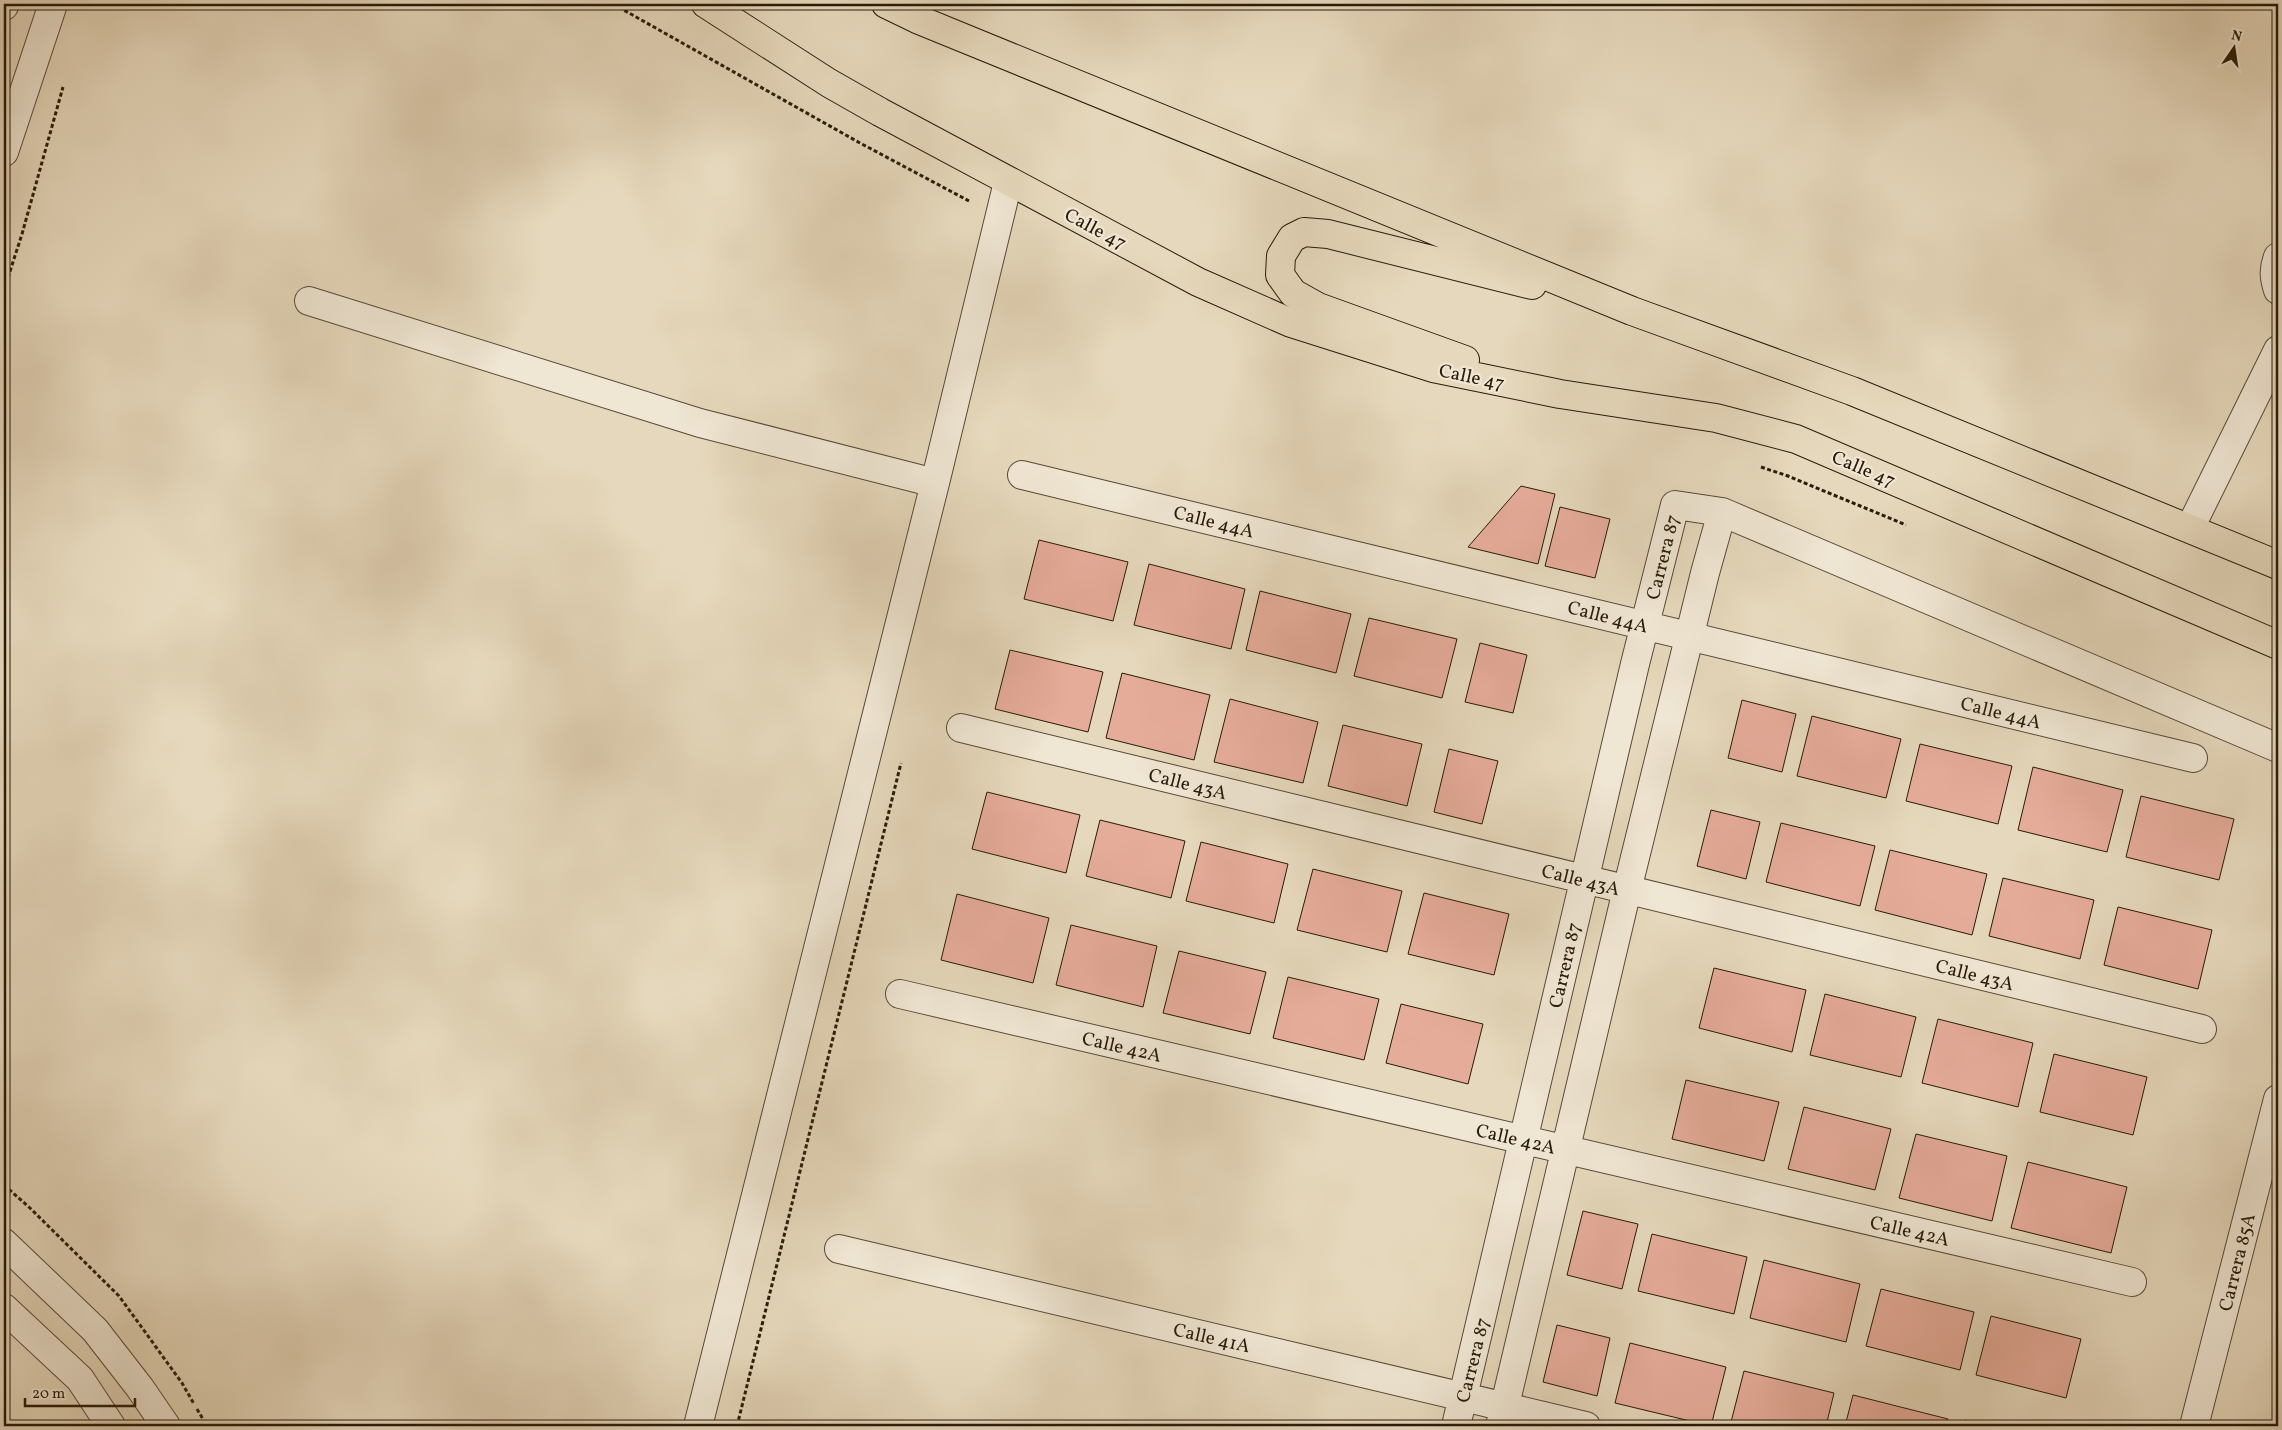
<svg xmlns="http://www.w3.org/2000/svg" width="2282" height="1430" font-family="Vollkorn,serif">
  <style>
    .building { fill: #e6ac9a; stroke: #281b09 }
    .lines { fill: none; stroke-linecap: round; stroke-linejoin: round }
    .minor-casing { stroke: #584a36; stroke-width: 30 }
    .major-casing { stroke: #281b09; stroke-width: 30 }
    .path { stroke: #281b09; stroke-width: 3; stroke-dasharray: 4 2.5; stroke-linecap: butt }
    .minor { stroke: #efe6d3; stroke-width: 28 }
    .major { stroke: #e6d8bc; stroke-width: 28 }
    .labels { text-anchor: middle; stroke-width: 4.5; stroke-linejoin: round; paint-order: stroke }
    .street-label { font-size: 19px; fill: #281b09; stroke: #efe6d3 }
  </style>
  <rect width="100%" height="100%" fill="#e6d8bc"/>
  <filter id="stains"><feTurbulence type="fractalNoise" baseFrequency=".004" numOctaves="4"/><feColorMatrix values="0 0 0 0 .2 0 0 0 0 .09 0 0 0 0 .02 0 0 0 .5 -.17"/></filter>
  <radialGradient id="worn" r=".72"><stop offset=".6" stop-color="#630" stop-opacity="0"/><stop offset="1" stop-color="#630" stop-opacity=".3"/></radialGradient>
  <!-- building -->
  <path class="building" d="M1521 486 1555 494 1538 564 1468 547Z
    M1560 507 1610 519 1595 578 1545 566Z
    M1039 540 1128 562 1113 621 1024 599Z
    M1149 564 1245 589 1231 649 1134 625Z
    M1260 591 1351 614 1336 673 1246 650Z
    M1369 618 1457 639 1442 698 1354 676Z
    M1480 643 1527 655 1513 713 1465 702Z
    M1010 650 1103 672 1088 732 995 709Z
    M1122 673 1210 695 1194 760 1106 738Z
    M1230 699 1318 722 1303 783 1214 762Z
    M1742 700 1796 714 1782 772 1728 758Z
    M1812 716 1901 739 1886 798 1797 776Z
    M1343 725 1422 744 1407 806 1328 786Z
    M1920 744 2012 766 1998 824 1906 801Z
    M1449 749 1498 761 1482 824 1434 812Z
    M2033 767 2123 790 2107 852 2018 830Z
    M987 792 1080 815 1066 873 972 849Z
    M2141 796 2234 819 2219 880 2126 857Z
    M1711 810 1760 822 1746 879 1697 866Z
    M1100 820 1185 841 1171 898 1086 876Z
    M1781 823 1875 846 1860 906 1766 882Z
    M1201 842 1288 864 1274 923 1186 901Z
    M1890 850 1987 874 1972 935 1875 910Z
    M1313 869 1402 891 1387 952 1297 930Z
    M2003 878 2094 900 2080 959 1989 936Z
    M1424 893 1509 914 1494 975 1408 954Z
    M957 894 1049 918 1033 983 941 960Z
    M2118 907 2212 930 2198 989 2104 965Z
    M1071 925 1157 946 1143 1007 1056 985Z
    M1179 951 1266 972 1250 1034 1163 1013Z
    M1714 968 1806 990 1792 1052 1699 1028Z
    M1288 977 1379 999 1364 1060 1273 1038Z
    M1825 994 1916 1017 1901 1077 1810 1055Z
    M1401 1004 1483 1024 1468 1084 1386 1063Z
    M1938 1019 2033 1043 2018 1107 1922 1083Z
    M2054 1054 2147 1077 2133 1135 2040 1112Z
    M1686 1080 1779 1102 1764 1161 1672 1139Z
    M1804 1107 1891 1129 1875 1190 1788 1169Z
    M1916 1134 2007 1156 1992 1221 1899 1198Z
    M2028 1162 2127 1187 2111 1253 2011 1228Z
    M1583 1211 1638 1224 1622 1289 1567 1275Z
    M1652 1234 1747 1257 1734 1314 1638 1291Z
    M1764 1260 1860 1284 1846 1342 1750 1318Z
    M1881 1289 1974 1312 1960 1370 1866 1346Z
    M1991 1316 2081 1339 2066 1398 1976 1375Z
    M1557 1325 1610 1338 1597 1396 1543 1382Z
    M1630 1343 1726 1367 1711 1426 1615 1403Z
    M1744 1371 1834 1393 1826 1426H1730Z
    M1853 1395 1948 1419 1946 1426H1845Z
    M1965 1420 1992 1426H1963Z"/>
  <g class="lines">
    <defs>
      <path id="minor" d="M4 6V4
        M4 152 53 4
        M2278 257C2273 269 2274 278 2278 290
        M309 301 700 423 935 483
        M1022 475 2193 758
        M2190 528 2278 350
        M961 728 2202 1029
        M900 994 2132 1282
        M4 1243 95 1330 140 1388 166 1426
        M839 1249 1586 1426
        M4 1308 80 1379 111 1426
        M698 1426 935 483 1008 182
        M1456 1426 1635 664 1675 505 1722 512 2278 748
        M1500 1426 1627 890 1705 573 1722 512
        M2194 1426 2278 1099"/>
      <path id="major" d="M706 4 829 83 880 112 1198 282 1291 323 1433 368 1560 394 1716 418 1796 439 2278 645
        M886 4 917 19 1632 311 1852 391 2278 565
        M1465 360 1318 307 1293 293 1280 275 1281 256 1292 238 1304 232 1328 234 1532 285"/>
    </defs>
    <!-- minor casing -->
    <use href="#minor" class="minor-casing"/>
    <!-- major casing -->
    <use href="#major" class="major-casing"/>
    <!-- path -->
    <path class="path" d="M613 4 860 143 969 201
      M4 290 22 234 63 87
      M1761 467 1788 476 1906 525
      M4 1185 30 1208 119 1296 182 1383 194 1404
      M197 1409 207 1426
      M737 1426 901 763"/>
    <!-- minor -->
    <use href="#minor" class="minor"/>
    <!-- major -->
    <use href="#major" class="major"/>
  </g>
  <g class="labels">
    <!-- street labels -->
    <g class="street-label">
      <text transform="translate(1096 228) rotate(28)" y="7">Calle 47</text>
      <text transform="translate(1472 376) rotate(12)" y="7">Calle 47</text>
      <text transform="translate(1864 468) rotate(23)" y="7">Calle 47</text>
      <text transform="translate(1214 521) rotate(14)" y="7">Calle 44A</text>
      <text transform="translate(1662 557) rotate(-76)" y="7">Carrera 87</text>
      <text transform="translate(1608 616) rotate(14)" y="7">Calle 44A</text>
      <text transform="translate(2001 712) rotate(14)" y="7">Calle 44A</text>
      <text transform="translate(1188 783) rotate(14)" y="7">Calle 43A</text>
      <text transform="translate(1581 879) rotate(14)" y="7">Calle 43A</text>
      <text transform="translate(1564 965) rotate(-77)" y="7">Carrera 87</text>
      <text transform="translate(1975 974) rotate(14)" y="7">Calle 43A</text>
      <text transform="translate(1122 1046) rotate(13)" y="7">Calle 42A</text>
      <text transform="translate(1516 1138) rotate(13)" y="7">Calle 42A</text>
      <text transform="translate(1910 1230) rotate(13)" y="7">Calle 42A</text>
      <text transform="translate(2236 1262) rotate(-76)" y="7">Carrera 85A</text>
      <text transform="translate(1212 1337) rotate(13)" y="7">Calle 41A</text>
      <text transform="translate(1472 1360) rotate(-76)" y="7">Carrera 87</text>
    </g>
  </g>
  <!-- margin -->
  <rect width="2282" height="1430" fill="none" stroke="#e6d8bc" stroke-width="20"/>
  <rect x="5" y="5" width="2272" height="1420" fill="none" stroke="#281b09" stroke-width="2.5"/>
  <rect x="10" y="10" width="2262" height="1410" fill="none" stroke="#281b09"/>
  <!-- north arrow -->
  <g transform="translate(2234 48) rotate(13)" stroke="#efe6d3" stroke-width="4" paint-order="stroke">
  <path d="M0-4L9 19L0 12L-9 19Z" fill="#281b09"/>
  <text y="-8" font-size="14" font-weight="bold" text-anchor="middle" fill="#281b09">N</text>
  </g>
  <!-- scale -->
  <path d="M25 1398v8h110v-8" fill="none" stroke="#281b09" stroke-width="2.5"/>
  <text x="32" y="1398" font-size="15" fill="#281b09" stroke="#efe6d3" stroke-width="4" paint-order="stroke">20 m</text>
  <rect width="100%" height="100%" filter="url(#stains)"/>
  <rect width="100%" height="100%" fill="url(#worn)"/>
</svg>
